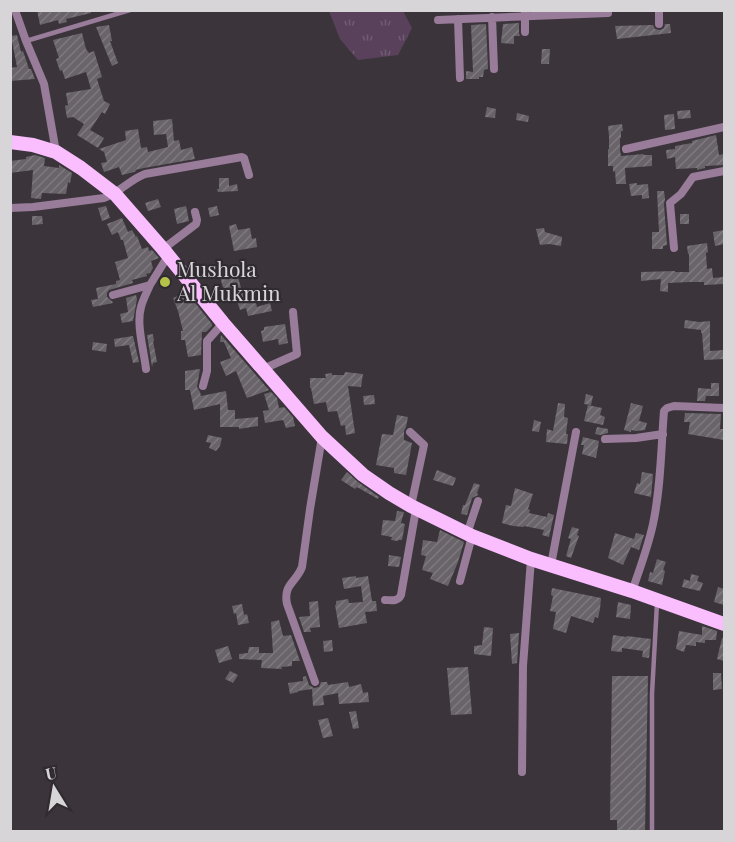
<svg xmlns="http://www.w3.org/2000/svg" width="735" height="842" font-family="'Playfair Display',serif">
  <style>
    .grass { fill: url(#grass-tufts) }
    .building { fill: url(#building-hatch) }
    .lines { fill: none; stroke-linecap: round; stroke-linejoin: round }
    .lane { stroke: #997b9a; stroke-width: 4.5 }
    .street { stroke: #997b9a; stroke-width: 8 }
    .primary { stroke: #fabdfe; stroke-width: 14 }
    .poi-dot { fill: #b5c249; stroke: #302b31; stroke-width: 2 }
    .labels { text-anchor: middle; stroke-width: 4.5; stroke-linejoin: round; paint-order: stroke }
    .poi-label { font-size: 21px; fill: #d8d5d8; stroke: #302b31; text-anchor: start }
  </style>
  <defs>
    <pattern id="grass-tufts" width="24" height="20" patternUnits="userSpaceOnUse" patternTransform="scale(1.5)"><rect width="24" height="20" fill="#59415b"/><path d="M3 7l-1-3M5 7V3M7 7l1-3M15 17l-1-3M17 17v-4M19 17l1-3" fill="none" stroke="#705c72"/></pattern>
    <pattern id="building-hatch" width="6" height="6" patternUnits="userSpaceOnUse" patternTransform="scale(1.5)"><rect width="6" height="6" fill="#696469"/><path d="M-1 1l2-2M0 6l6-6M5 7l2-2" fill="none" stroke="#7e797e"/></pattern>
  </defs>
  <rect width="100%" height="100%" fill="#3b353b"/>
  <!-- grass -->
  <path class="grass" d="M329 11H403L412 28 398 55 358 60 340 39Z"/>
  <!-- building -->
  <path class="building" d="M37 10H91V13L66 19 67 22 59 24 58 20 40 25Z
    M519 23V33L520 36H514V44L501 43 503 24Z
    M486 24 488 69 484 70 483 77H479V79H466V71L473 72 471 25Z
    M665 24H670L671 33 617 39 615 26 653 25 655 29 660 30 664 28Z
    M109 25 112 41H110L118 63 112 66 96 27Z
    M82 33 86 49 89 53 94 51 102 77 97 79 104 101 110 104 105 114 102 112 90 130 104 138 98 148 77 135 84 124 73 117 67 118 65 106 68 105 66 93 91 89 86 72 65 79 62 70 60 71 56 59 59 58 53 40Z
    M17 35 21 52 23 51 29 69H31L35 79 10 81V68L17 67 11 36Z
    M542 49H550L549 64H541Z
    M487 107 496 109 495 118 485 117Z
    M690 110 691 118 678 119 677 111Z
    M517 113 529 116 528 122 516 120Z
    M674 114 675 129 665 130 664 115Z
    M172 119 174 141 179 140 181 150 192 147 195 159 144 168 135 170 136 171 134 172 122 175 119 167 104 172 101 163 107 162 104 152 99 149 126 140 125 131 138 129 141 148 147 147 148 152 168 147 166 134 154 135 153 121Z
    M622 124 623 131H621V138H620V150L621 156 644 154V155H652V166L625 168 626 184H616L615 171 613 172V166H608V149H609V136L608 126Z
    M716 135 719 155 724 154V165L705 166V168L697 170V168L676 169 675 157 667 159 666 150 675 149V146L692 143V141Z
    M35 155 45 158 44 166 59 168V165L72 173 70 183 68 182 66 194 42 193 41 199 31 198 33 170 10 173V161L26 159V157Z
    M219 178H229V186L237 184 238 191 218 192 217 189H219Z
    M637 183V185L648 184 649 198 642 199V195L631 196 629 184Z
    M657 191H664L665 199 664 204 667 245 663 246V249H652V232H659Z
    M158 199 161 207 148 211 145 203Z
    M106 206 110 218 102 221 98 208Z
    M186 206 189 221 177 224 174 209Z
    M217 206 219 215 210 217 208 208Z
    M680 214H689V224H680Z
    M32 216H42L43 224 32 225Z
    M122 218 128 232 132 230 136 237 137 236 142 249 148 247 149 251 152 250 159 258 151 261 153 268 150 273 146 274 147 276 132 280 133 283 109 290 107 293V297L112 301 113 303 93 307 91 300 98 299 96 288 116 284V281L120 280 115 262 128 258 123 240H121L118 232 112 235 107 224Z
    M236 224 238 230 250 228 252 239 256 238 257 247 234 251 229 226Z
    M544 228 545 232 562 237 561 246 549 244 540 245 536 229Z
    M724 230V244L715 246 713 232Z
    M707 243 708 252 706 253 707 269 712 268 713 278 724 277V284L704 285V282H689L668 283V292L660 291 661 279 641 281V272L675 271V272H689V254H688L687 246Z
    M220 262 228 278 237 274 244 298 254 295 257 307 270 303 272 311 248 316 246 308 240 310 236 298 235 288 224 291 219 273 213 276 209 268Z
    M182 294 183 296 188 294 212 324V326L206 332H202L201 355 188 357 185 340H181V331H183L178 311 173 298Z
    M136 295 137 299 133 321 122 323 120 314 128 312 126 298Z
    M685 320 699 322 710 321V351L724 350V359L704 360 702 333H701V330L684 328Z
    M285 324 288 343 279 345 278 339 263 342 261 331 264 330V327Z
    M153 334 154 341H153L157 362 153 363 152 367 147 335Z
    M221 335 269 390 247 398 236 371 226 376 220 362 231 358 224 342H220Z
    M133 336 139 362 133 363 129 345 115 347 114 339Z
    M93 342 107 344 106 352 92 350Z
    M200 369 197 387 200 392 201 396 226 391 228 410H235V419L258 417V426L239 429V427H220V404L194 410 190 390H185V371Z
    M345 372 363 374 361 387 348 386 355 433 346 435 345 425 341 426 337 411 328 412 326 402 314 404 311 388H310V378H326L325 374 332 373V375H344Z
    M711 383H719V396H706L705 401H697L698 388 711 389Z
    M271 392 277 398 279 408 284 407 293 417 295 426 286 428 283 420 265 423 263 411 269 410 264 394Z
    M586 394 593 396 591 405 584 404Z
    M374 395 375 404 364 405 363 396Z
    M558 403 565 404 564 417 568 418 566 434H568L567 444 546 442 547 429 553 431Z
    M631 403 643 406 639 421 647 423 645 430 636 431 631 430V432L624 430Z
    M588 405 602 408 600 415 605 417 603 425 584 421Z
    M685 413 721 414 720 429H724V440L688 434 690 422H684Z
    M397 415 408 417 406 427 404 431V440L412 443 406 475 394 473V468L376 465 382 434 393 435Z
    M534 420 541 422 539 432 532 431Z
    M597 427 608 429V433L600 435 595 434Z
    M208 435 222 438 220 446 216 451 209 448 211 443 206 442Z
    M583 437 599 441 596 458 582 454 584 445H581Z
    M437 470 456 478 453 486 433 480Z
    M347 472 358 482 379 497 378 499 357 487 355 489 341 480Z
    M642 472 653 474 651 497 634 493 637 483 640 484Z
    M474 483 480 485 477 493 478 495 472 498 467 515 461 514 463 505H465Z
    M515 488 533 494 528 509 530 510 529 513 547 517 548 513 554 515 549 537 542 535 544 530 524 526V527L513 526 502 523 506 505 511 506Z
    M397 511 404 512 401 523 405 524 402 540H398V541L391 540 392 537 381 535 383 520 395 521Z
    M572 527 579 529 577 535 579 536 571 558 566 556 571 539 568 538Z
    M440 530 464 542 458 562 448 586 430 579 433 573 422 570 426 556 421 555 423 540 437 542Z
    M615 533 634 539 636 533 644 535 639 550 631 547 623 565 608 558Z
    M389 555 401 557 399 567 388 566Z
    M657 559 666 562 663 570 665 571 662 585 648 581 650 572 653 573Z
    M691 574 699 576 697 581 703 583 700 591 682 587 684 579 690 581Z
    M356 576V578L368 576 372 601H376L377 611 365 612 367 623 339 628 335 605H336V601L348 599 349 603 363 602 361 586 344 589 342 578Z
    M718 587 724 589V605L714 602Z
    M552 588 601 598 600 609 598 618 595 617 593 623 571 616 566 633 553 629 556 612 550 611 553 596 551 595Z
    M318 601 320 627 310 628 311 632H304L299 617 310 616 309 602Z
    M618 602 631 605 630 619 616 617Z
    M242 604 244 615 247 614 249 623 238 625 236 613 234 614 232 606Z
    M279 620 283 636 291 635 300 661H292V666L281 667 282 669 261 668 262 660 239 659V654L248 653 249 647H259V653H273L271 622Z
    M702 626 717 631 716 640H705V643L696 642V646L686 645 684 652 676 649 679 631 702 635Z
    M484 627 493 628 491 656 474 654V646L482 645Z
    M519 633 517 663 512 664 510 634Z
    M613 635 626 637 627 636 651 639 649 658 642 657 643 651 622 648V652L611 651Z
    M722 638H724V661L717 659Z
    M332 640 333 651 324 652 323 641Z
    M228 646 232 659 219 663 215 650Z
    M468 667 472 714 451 715 447 668Z
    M230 671 238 675 233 683 225 679Z
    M713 673H721L722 689 713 690Z
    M306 676 309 685 314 688 319 687 321 682H327L328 685 348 682 349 687 361 684 363 693 368 692 369 702 339 704 338 693 323 696 324 705 313 706 312 689 298 691V692L290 694 288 683 303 681V677Z
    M612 676H648L645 831H617V820H610Z
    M356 711 359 728 353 729 349 712Z
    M328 718 333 736 323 738 318 720Z"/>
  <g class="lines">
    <!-- lane -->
    <path class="lane" d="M26 41 130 10
      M652 832V694L657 603"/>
    <!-- street -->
    <path class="street" d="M15 10 26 41 44 84 56 152
      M525 10V32
      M492 17 494 69
      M458 19 460 78
      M438 20 608 13
      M659 24V10
      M626 149 724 127
      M10 208 33 207 104 198C121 192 129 180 145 174L242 157 244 158 249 175
      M674 248 670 203 681 194 693 177 724 171
      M163 249 196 224 197 220 195 212
      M113 295 150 285 168 256
      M146 369C144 351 136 324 141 307 143 299 147 292 150 285
      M263 369 297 354 293 312
      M203 386 207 371V341L223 323
      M410 432 424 445 411 506
      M605 439 636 438 663 434
      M467 534 478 501
      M551 565 576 432
      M460 581 472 536
      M632 591C640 569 648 547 653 524 661 487 661 448 664 411L667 408 674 406 724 408
      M385 600C391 600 398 602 401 595L416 509
      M315 682 287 604C283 584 296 583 302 567L310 509 322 437
      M522 772 523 666 531 559"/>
    <!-- primary -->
    <path class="primary" d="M10 142 33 145 56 152 81 168 115 194 163 249 223 323 322 437 363 475 389 493 411 506 472 536 531 559 632 591 724 624"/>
  </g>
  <!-- markers -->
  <circle class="poi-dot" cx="165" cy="282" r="6"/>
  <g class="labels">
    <!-- poi labels -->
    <g class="poi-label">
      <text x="177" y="277">Mushola<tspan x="177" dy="24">Al Mukmin</tspan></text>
    </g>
  </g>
  <!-- border -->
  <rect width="735" height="842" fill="none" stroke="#d8d5d8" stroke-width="24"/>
  <!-- north arrow -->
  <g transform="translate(54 788) rotate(349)" stroke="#302b31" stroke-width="4.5" paint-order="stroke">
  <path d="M0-4.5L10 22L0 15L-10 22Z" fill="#d8d5d8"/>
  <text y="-9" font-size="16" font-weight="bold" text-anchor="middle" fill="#d8d5d8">U</text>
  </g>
</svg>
